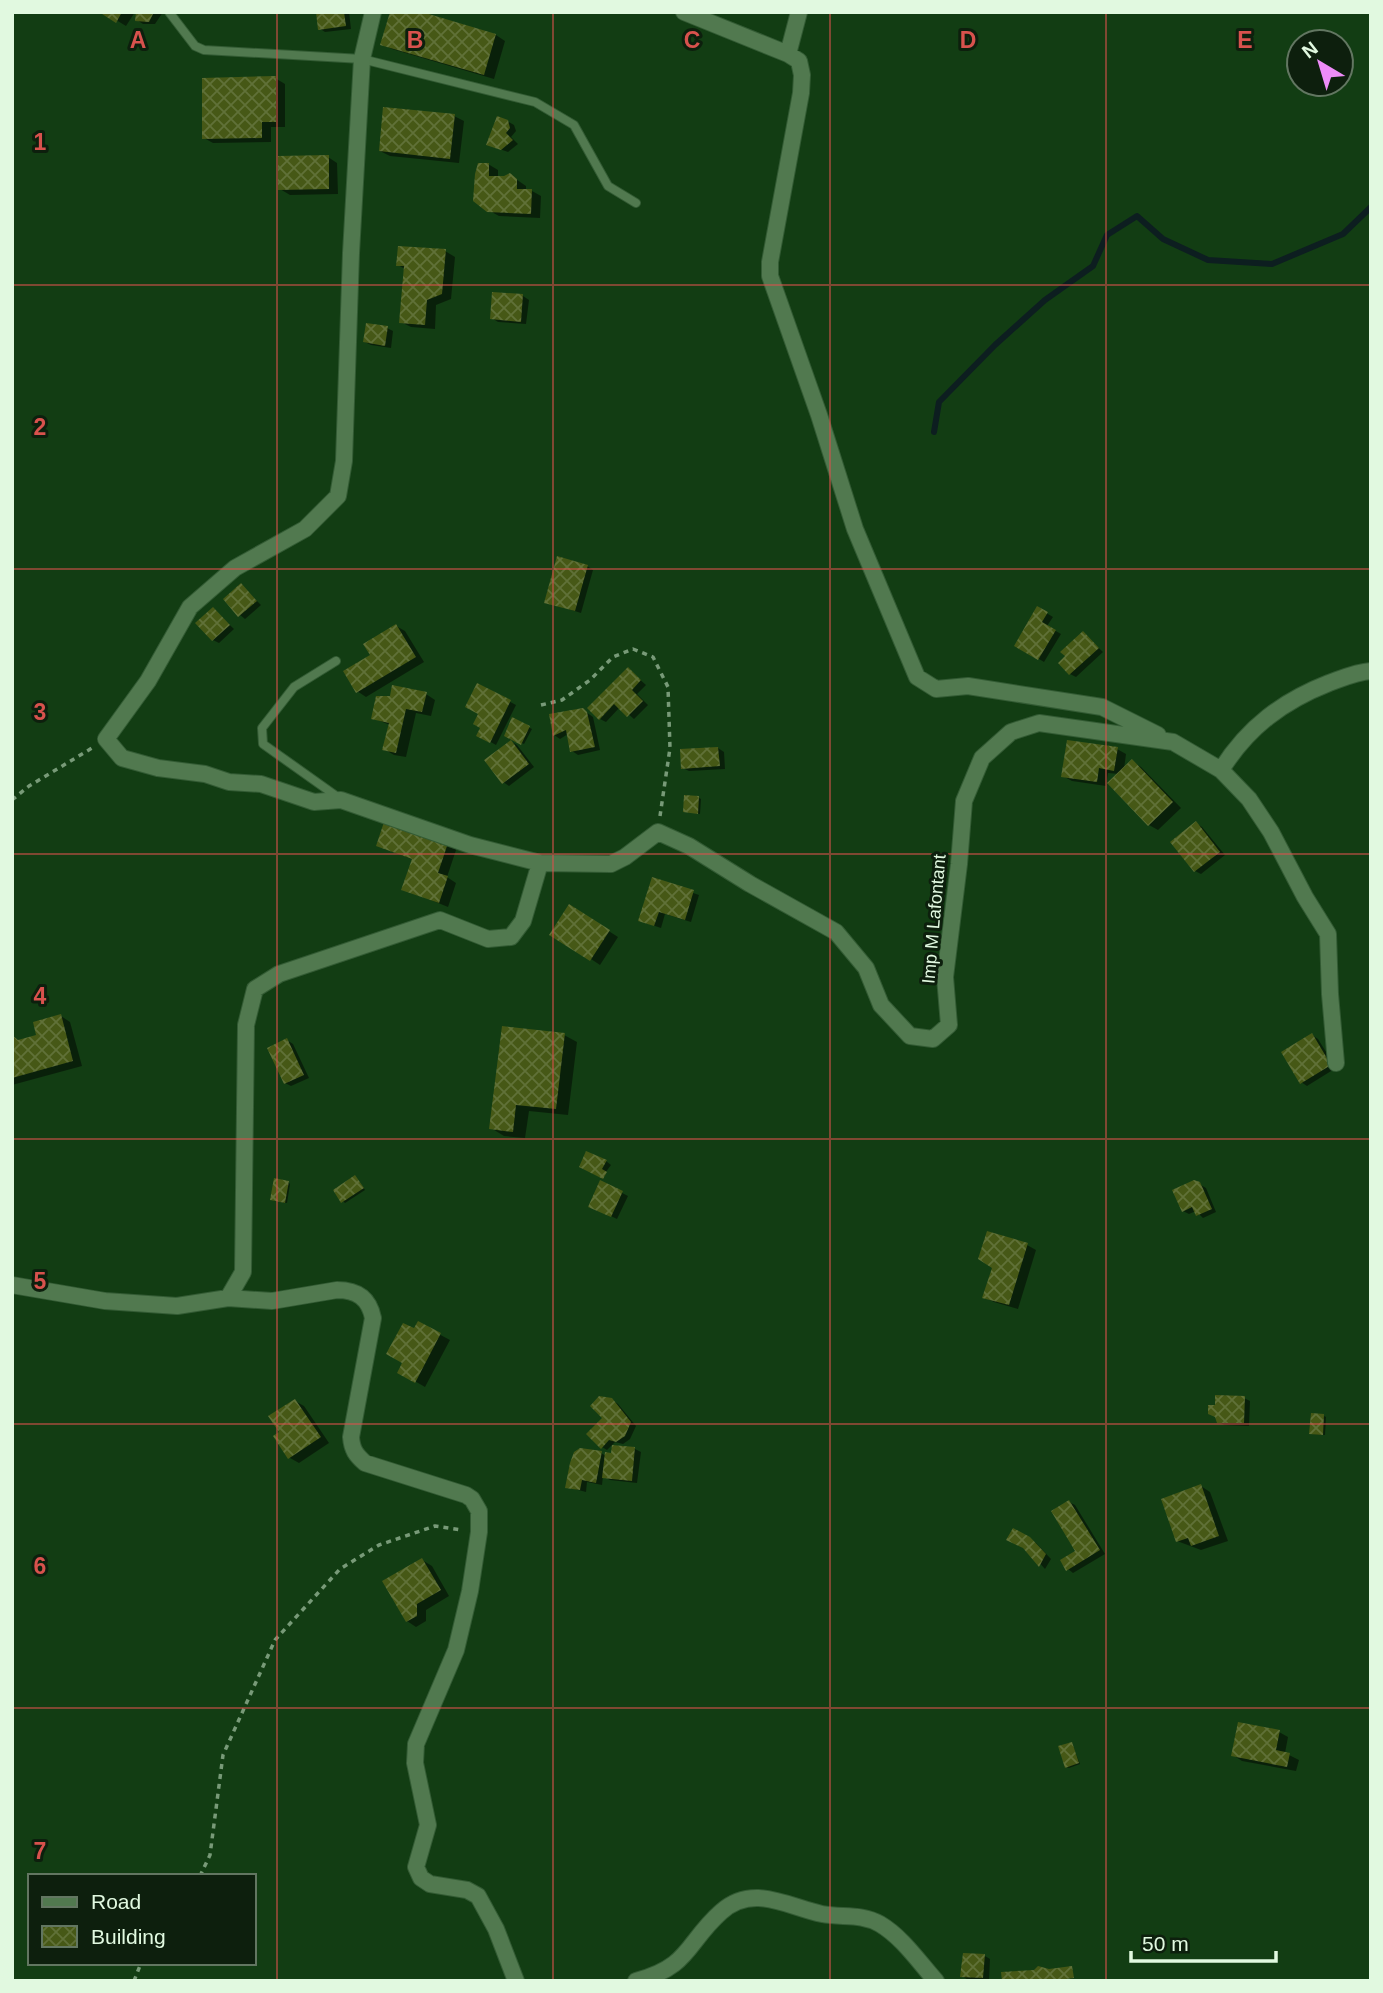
<svg xmlns="http://www.w3.org/2000/svg" width="1383" height="1993" font-family="Helvetica,sans-serif">
  <style>
    .shadow { fill: #0007 }
    .lines { fill: none; stroke-linecap: round; stroke-linejoin: round }
    .stream { stroke: #0d1e20; stroke-width: 6 }
    .building { fill: url(#building-cross-hatch) }
    .lane-casing { stroke: #335b34; stroke-width: 10 }
    .street-casing { stroke: #335b34; stroke-width: 18 }
    .path { stroke: #789a78; stroke-width: 3.5; stroke-dasharray: 5 5; stroke-linecap: butt }
    .lane { stroke: #51794f; stroke-width: 8 }
    .street { stroke: #51794f; stroke-width: 16 }
    .grid { fill: none; stroke: #d8524d; stroke-width: 2; stroke-opacity: 0.55 }
    .labels { text-anchor: middle; stroke-width: 6; stroke-linejoin: round; paint-order: stroke }
    .street-label { font-size: 18px; fill: #e1f9e0; stroke: #0d1f0d }
    .grid-label { font-size: 23px; text-anchor: middle; font-weight: bold; fill: #d8524d; stroke: #0d1f0d; stroke-width: 6; stroke-linejoin: round; paint-order: stroke }
  </style>
  <defs>
    <pattern id="building-cross-hatch" width="8" height="8" patternUnits="userSpaceOnUse" patternTransform="scale(1.75)"><rect width="8" height="8" fill="#465816"/><path d="M0 0l8 8M0 8l8-8" fill="none" stroke="#607138"/></pattern>
  </defs>
  <rect width="100%" height="100%" fill="#123d13"/>
  <!-- shadow -->
  <path class="shadow" d="M103 12H135L126 26Z
    M138 12H163L155 24H143L137 20Z
    M317 12H349L351 29 325 32 319 28Z
    M496 35 505 41 494 79 392 49 382 44Z
    M275 78 285 84V127H271V142L213 143 204 138Z
    M454 116 464 121 459 163 390 156 380 151Z
    M507 121 514 125 516 131 511 137 518 144 508 152 494 147Z
    M328 157 337 163 338 194 290 195 280 189Z
    M488 164 498 170V178L510 175 526 186V191H532L541 196 540 218 499 216 488 210Z
    M445 251 455 257 451 299 436 305 435 329 411 327 401 322 405 269 398 265Z
    M494 294 523 296 529 300 526 324 498 322 492 318Z
    M387 328 393 331 391 348 371 345 365 342Z
    M587 566 593 570 581 613 546 602Z
    M241 585 261 605 245 619 240 615Z
    M1038 608 1053 617 1047 626 1061 634 1044 662 1016 645Z
    M213 609 234 629 219 643 213 640Z
    M396 626 405 631 424 662 366 697 357 691 372 656Z
    M1083 633 1103 652 1076 677 1070 674Z
    M628 669 646 685 637 694 648 705 634 719 620 707 606 722 600 719Z
    M478 685 516 705 496 745 478 735 482 728Z
    M426 694 435 700 431 716 416 713 406 757 394 755 384 749 390 725 373 718Z
    M583 710 593 717 600 750 578 755 572 751 568 734 560 739 554 735Z
    M513 720 532 729 524 744 506 735Z
    M512 742 517 745 534 767 509 786 503 782Z
    M718 748 724 752 725 769 689 771 683 768Z
    M1117 749 1126 754 1124 769 1132 761 1141 767 1181 808 1158 830 1149 825 1119 774 1108 773 1106 786 1072 781 1063 776Z
    M699 798 701 799 700 814 685 811Z
    M386 821 457 847 447 877 456 883 448 907 404 889 414 860 378 846Z
    M1196 823 1202 827 1225 855 1201 874 1195 871Z
    M653 879 699 895 691 922 665 914 661 928 646 923Z
    M579 912 618 937 600 965 591 959Z
    M61 1016 70 1022 82 1066 12 1085V1037L20 1041 38 1036Z
    M564 1035 577 1042 568 1115 529 1111 525 1138 504 1136 491 1128Z
    M1312 1035 1318 1039 1336 1068 1307 1086 1301 1082Z
    M287 1040 293 1044 309 1078 291 1086 285 1083Z
    M606 1161 611 1165 602 1177 581 1167Z
    M357 1179 365 1190 345 1203 343 1201Z
    M288 1182 290 1184 287 1203 274 1201Z
    M603 1183 628 1196 617 1219 596 1209Z
    M1199 1184 1206 1188 1216 1212 1203 1218 1196 1211 1189 1214 1183 1211Z
    M1027 1245 1036 1250 1018 1309 994 1302 984 1297Z
    M418 1323 450 1340 425 1387 399 1372Z
    M1244 1398 1250 1401 1249 1426 1224 1425 1218 1421Z
    M612 1400 618 1404 636 1426 630 1439 623 1444 615 1442 607 1450 602 1447 604 1418Z
    M295 1401 304 1406 329 1443 299 1463 290 1458 281 1433Z
    M1324 1416 1326 1417 1325 1435 1313 1434Z
    M635 1449 641 1452 637 1483 610 1480 603 1476 602 1485 587 1482 586 1492 567 1487 601 1453 606 1456 615 1455Z
    M1201 1486 1210 1492 1228 1541 1201 1550 1177 1541Z
    M1069 1502 1075 1505 1105 1554 1073 1573 1068 1569 1077 1551Z
    M1013 1530 1036 1543 1051 1559 1045 1569 1025 1547Z
    M422 1560 432 1566 449 1596 426 1610V1621L416 1627 407 1621Z
    M1279 1732 1288 1737 1285 1753 1299 1760 1296 1771 1242 1761 1233 1755Z
    M1072 1744 1080 1764 1069 1768 1066 1767Z
    M985 1956 990 1959 989 1980 970 1981 962 1976Z"/>
  <g class="lines">
    <!-- stream -->
    <path class="stream" d="M934 432 939 402 995 345 1045 300 1093 266 1107 235 1137 216 1163 239 1208 260 1272 264 1343 234 1371 207"/>
  </g>
  <!-- building -->
  <path class="building" d="M99 12H122L116 23Z
    M136 12H154L149 22 135 21Z
    M316 12H344L346 26 318 30Z
    M390 12H422L496 34 484 75 380 45Z
    M276 76V122H262V138L202 139V78Z
    M383 107 455 114 450 159 379 151Z
    M497 116 508 120 510 128 506 133 513 140 501 150 486 145Z
    M329 155V189L278 190V156Z
    M478 163H489V176H504L510 173 517 179V189H532L531 214 487 212 473 201 475 174Z
    M398 246 446 249 442 294 427 300 425 325 399 323 404 266H396Z
    M492 292 523 294 521 322 490 319Z
    M366 323 388 326 385 346 363 342Z
    M557 556 588 565 575 611 544 603Z
    M241 583 257 601 238 617 223 599Z
    M1037 606 1048 612 1042 622 1056 630 1038 660 1014 646Z
    M213 607 230 625 212 641 195 623Z
    M396 624 416 657 356 693 343 671 370 655 363 644Z
    M1083 631 1099 648 1069 675 1058 663 1065 656 1060 652Z
    M628 667 641 680 632 690 643 701 627 717 614 704 599 720 587 708Z
    M477 683 511 700 490 743 476 736 480 728 473 724 478 714 465 707Z
    M392 685 427 692 422 712 406 709 396 753 382 750 389 723 371 719 376 696H390Z
    M583 708 587 712 595 747 570 752 566 730 553 736 549 714Z
    M512 717 530 726 521 745 504 736Z
    M511 740 529 764 502 784 484 760Z
    M1067 740 1118 747 1114 771 1099 768 1097 782 1061 777Z
    M718 747 720 766 681 769 680 749Z
    M1132 759 1173 802 1148 826 1107 783Z
    M684 795 699 796 698 814 683 812Z
    M385 819 449 840 438 873 448 876 439 903 401 890 412 859 376 846Z
    M1196 821 1220 852 1194 872 1170 842Z
    M652 877 694 890 685 920 659 912 654 926 638 921Z
    M569 904 610 930 590 961 549 935Z
    M61 1014 73 1061 12 1078V1035L18 1040 36 1035 33 1022Z
    M502 1026 565 1033 556 1109 516 1105 513 1132 489 1129Z
    M1312 1033 1331 1065 1300 1084 1281 1052Z
    M287 1038 304 1075 284 1084 267 1048Z
    M586 1151 607 1160 602 1169 607 1172 603 1179 579 1167Z
    M355 1175 364 1188 341 1203 333 1190Z
    M274 1178 289 1181 285 1203 270 1200Z
    M600 1180 623 1191 611 1217 588 1207Z
    M1194 1180 1200 1182 1212 1209 1196 1216 1192 1207 1182 1212 1172 1190Z
    M987 1231 1028 1243 1009 1305 982 1298 992 1268 978 1259Z
    M418 1321 441 1333 415 1383 397 1373 402 1363 386 1354 403 1323 414 1328Z
    M1215 1395 1245 1396 1244 1423H1217L1215 1417 1208 1414V1405H1215Z
    M599 1396 612 1398 631 1422 625 1436 616 1442 609 1440 601 1449 586 1434 602 1418 590 1406Z
    M295 1399 321 1437 288 1459 273 1436 279 1432 268 1416Z
    M1311 1413 1324 1414 1323 1435 1309 1434Z
    M612 1445 635 1447 632 1481 602 1478 605 1452 611 1453Z
    M580 1448 602 1451 596 1483 582 1480 580 1490 565 1488 570 1463 574 1452Z
    M1201 1484 1219 1536 1191 1546 1188 1538 1176 1542 1161 1499Z
    M1069 1500 1100 1550 1066 1571 1060 1560 1075 1551 1051 1511Z
    M1013 1528 1030 1537 1046 1554 1039 1567 1023 1548 1006 1540Z
    M422 1558 441 1590 417 1604V1616L406 1622 382 1581Z
    M1238 1722 1280 1730 1276 1750 1290 1753 1287 1767 1231 1756Z
    M1072 1742 1079 1763 1065 1768 1058 1746Z
    M963 1953 985 1954 983 1978 960 1977Z
    M1038 1966 1049 1969 1072 1966 1074 1978 1050 1981H1002L1001 1972 1034 1970Z"/>
  <g class="lines">
    <defs>
      <path id="lane" d="M169 12 195 46 204 50 362 59 535 102 574 125 608 186 636 203
        M336 661 294 687 262 728 263 744 339 798"/>
      <path id="street" d="M373 12 362 59 351 253 344 461 338 496 305 529 235 568 190 607 148 681 106 739 122 758 158 768 205 774 229 782 261 784 314 802 341 800 470 845 540 863 611 864 625 857 658 832 689 846 750 884 836 932 866 968 881 1005 910 1036 933 1039 949 1025 945 977 959 864 964 801 982 758 1011 732 1039 723 1173 742 1221 770C1248 727 1283 701 1329 683 1343 678 1356 672 1371 671
        M684 12 788 54 799 61 802 75 801 93 770 262V276L819 415 855 529 917 677 936 689 968 686 1102 707 1158 735
        M788 54 799 12
        M1221 770 1249 799 1271 832 1305 897 1328 934 1330 994 1336 1063
        M12 1285 105 1301 177 1306 228 1298 243 1272 246 1025 255 989 279 974 440 920 488 939 511 937 523 921 540 863
        M228 1298 272 1301 337 1290C357 1290 369 1298 373 1318L351 1437C352 1450 356 1455 365 1463L466 1495 472 1499 479 1511V1532L470 1591 456 1650 416 1744 415 1763 428 1825 416 1867 421 1878 430 1884 467 1890 478 1896 496 1929 516 1981
        M636 1981C690 1967 686 1943 721 1912 753 1883 788 1907 822 1914 842 1918 861 1913 880 1924 902 1937 919 1962 936 1981"/>
    </defs>
    <!-- lane casing -->
    <use href="#lane" class="lane-casing"/>
    <!-- street casing -->
    <use href="#street" class="street-casing"/>
    <!-- path -->
    <path class="path" d="M541 705 562 700 590 680 613 657 633 649 653 657 668 687 670 748 660 816
      M12 800 29 786 92 748
      M200 1876 210 1855 223 1755 275 1640 340 1569 379 1545 435 1526 461 1530
      M134 1981 141 1963"/>
    <!-- lane -->
    <use href="#lane" class="lane"/>
    <!-- street -->
    <use href="#street" class="street"/>
  </g>
  <!-- grid -->
  <path class="grid" d="M277 12V1981M553 12V1981M830 12V1981M1106 12V1981M12 285H1371M12 569H1371M12 854H1371M12 1139H1371M12 1424H1371M12 1708H1371"/>
  <g class="labels">
    <!-- street labels -->
    <g class="street-label">
      <text transform="translate(934 919) rotate(-85)" y="6">Imp M Lafontant</text>
    </g>
  </g>
  <g class="grid-label">
    <text x="138" y="48">A</text>
    <text x="415" y="48">B</text>
    <text x="692" y="48">C</text>
    <text x="968" y="48">D</text>
    <text x="1245" y="48">E</text>
    <text x="40" y="150">1</text>
    <text x="40" y="435">2</text>
    <text x="40" y="720">3</text>
    <text x="40" y="1004">4</text>
    <text x="40" y="1289">5</text>
    <text x="40" y="1574">6</text>
    <text x="40" y="1859">7</text>
  </g>
  <!-- border -->
  <rect width="1383" height="1993" fill="none" stroke="#e1f9e0" stroke-width="28"/>
  <!-- legend -->
  <rect x="28" y="1874" width="228" height="91" fill="#0d1f0d" stroke="#627661" stroke-width="2"/>
  <rect x="42" y="1897" width="35" height="10" fill="#51794f" stroke="#627661" stroke-width="2"/>
  <text x="91" y="1909" font-size="21" fill="#e1f9e0">Road</text>
  <rect x="42" y="1926" width="35" height="21" fill="url(#building-cross-hatch)" stroke="#627661" stroke-width="2"/>
  <text x="91" y="1944" font-size="21" fill="#e1f9e0">Building</text>
  <!-- north arrow -->
  <g transform="translate(1320 63) rotate(322)"><circle r="33" fill="#0d1f0d" stroke="#627661" stroke-width="2"/>
  <path d="M0-5L12 26L0 18L-12 26Z" fill="#ee8cf8"/>
  <text y="-10" font-size="19" font-weight="bold" text-anchor="middle" fill="#e1f9e0">N</text>
  </g>
  <!-- scale -->
  <path d="M1131 1951v10h145v-10" fill="none" stroke="#e1f9e0" stroke-width="3.5"/>
  <text x="1142" y="1951" font-size="21" fill="#e1f9e0" stroke="#0d1f0d" stroke-width="5" paint-order="stroke">50 m</text>
</svg>
